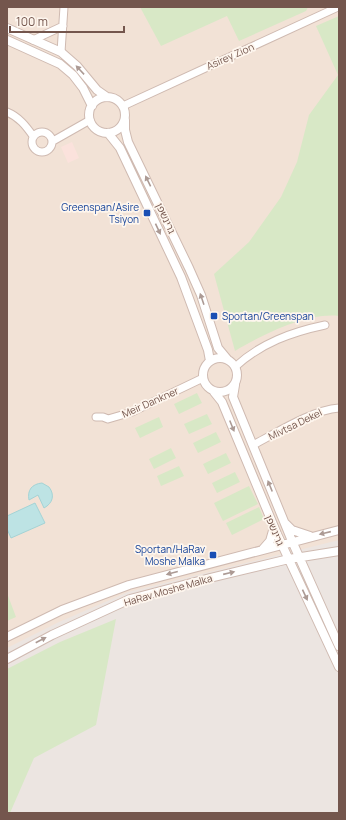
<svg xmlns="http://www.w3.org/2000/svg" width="346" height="820" font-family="Manrope,'Noto Sans Hebrew',sans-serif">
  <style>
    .residential { fill: #f2e2d6 }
    .commercial { fill: #fbe2dc }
    .industrial { fill: #ece5e1 }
    .green { fill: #d8e8c6 }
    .water { fill: #bde3e4; stroke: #a4d3d5 }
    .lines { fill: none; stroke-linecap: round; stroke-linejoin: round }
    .minor-casing { stroke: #cfbab1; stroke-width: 9 }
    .tertiary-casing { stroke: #cfbab1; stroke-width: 10 }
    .minor { stroke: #fff; stroke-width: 7 }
    .tertiary { stroke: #fff; stroke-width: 8 }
    .oneway { fill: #ac9a94 }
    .transit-dot { fill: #1a4fb4; stroke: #fef6ee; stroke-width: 1.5 }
    .labels { text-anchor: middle; stroke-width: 3.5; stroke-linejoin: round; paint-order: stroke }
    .street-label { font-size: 10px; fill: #74564d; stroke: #fef6ee }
    .transit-label { font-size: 10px; fill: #164399; stroke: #fef6ee; text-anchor: end }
  </style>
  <rect width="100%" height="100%" fill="#fbf1e7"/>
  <!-- residential -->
  <path class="residential" d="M7 7H339V813H7Z"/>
  <!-- commercial -->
  <path class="commercial" d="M72 142 79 158 68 163 61 147Z"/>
  <!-- industrial -->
  <path class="industrial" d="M339 540V813H7V648L59 622 128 592Z"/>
  <!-- green -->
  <path class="green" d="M140 7H308L306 11 239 41 227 16 161 46Z
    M339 16V316C307 312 262 335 235 351L214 274 249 242 281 197 297 162 309 115 338 75 316 26Z
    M197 393 202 403 179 414 174 404Z
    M207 414 212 424 189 434 184 424Z
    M159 417 163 427 140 438 135 428Z
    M216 432 221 442 198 453 193 443Z
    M171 448 176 458 154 469 149 459Z
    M226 453 231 463 208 474 203 464Z
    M179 466 184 476 161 486 157 476Z
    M235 472 240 482 217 493 212 483Z
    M249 486 258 504 223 521 214 503Z
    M259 507 264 519 232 535 226 523Z
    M7 593 16 617 7 621Z
    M116 619 96 725 34 758 10 813 7 812V669L60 642Z"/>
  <!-- water -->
  <path class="water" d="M42 483 49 487C55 495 53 503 44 508L38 495 29 500C27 490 32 484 42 483Z
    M35 503 45 523 11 538 7 529V516Z"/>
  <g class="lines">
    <defs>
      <path id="minor" d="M33 40 63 26
        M61 52 64 7
        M123 106 338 7
        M7 112C19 117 26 126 33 136
        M32 142a10 10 0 1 1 20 0a10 10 0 1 1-20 0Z
        M53 141 90 120
        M235 367C261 343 292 332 325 325
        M96 417H103L108 419 132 412 203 378
        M253 445C278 432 312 410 339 408"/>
      <path id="tertiary" d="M7 28 61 52 77 66 97 90 107 97
        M7 40 60 64 73 75 83 88 92 106
        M89 115a18 18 0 1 1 36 0a18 18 0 1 1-36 0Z
        M125 120V130L128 142 189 268 201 295 218 348 228 360
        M108 133 120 148 181 277 208 350 210 361
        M203 375a17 17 0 1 1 34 0a17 17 0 1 1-34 0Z
        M235 385 233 397 292 541 339 646
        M214 392 222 402 277 534 339 667
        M286 524 292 530 310 536
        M263 549 270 541 274 527
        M7 637 62 610 129 585 339 530
        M7 659 52 635 130 599 210 578 289 559 339 551"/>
    </defs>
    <!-- minor casing -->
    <use href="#minor" class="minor-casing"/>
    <!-- tertiary casing -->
    <use href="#tertiary" class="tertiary-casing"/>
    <!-- minor -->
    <use href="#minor" class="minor"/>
    <!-- tertiary -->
    <use href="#tertiary" class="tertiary"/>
  </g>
  <!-- one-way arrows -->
  <defs><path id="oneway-solid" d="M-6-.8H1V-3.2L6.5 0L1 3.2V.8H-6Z"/></defs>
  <g class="oneway">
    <use href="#oneway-solid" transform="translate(80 70) rotate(-133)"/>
    <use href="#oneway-solid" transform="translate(148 181) rotate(-116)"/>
    <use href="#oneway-solid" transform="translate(158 229) rotate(65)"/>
    <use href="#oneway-solid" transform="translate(202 299) rotate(-109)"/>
    <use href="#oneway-solid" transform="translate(232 426) rotate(68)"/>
    <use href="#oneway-solid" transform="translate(270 486) rotate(-112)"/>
    <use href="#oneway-solid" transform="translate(325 533) rotate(167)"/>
    <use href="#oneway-solid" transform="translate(172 573) rotate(165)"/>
    <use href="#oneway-solid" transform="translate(229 573) rotate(-13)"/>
    <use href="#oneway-solid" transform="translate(305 595) rotate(65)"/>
    <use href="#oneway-solid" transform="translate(41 640) rotate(-28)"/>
  </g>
  <!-- markers -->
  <g class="transit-dot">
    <rect x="143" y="209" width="8" height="8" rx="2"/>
    <rect x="210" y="312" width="8" height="8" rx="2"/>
    <rect x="209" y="551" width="8" height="8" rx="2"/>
  </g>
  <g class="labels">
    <!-- street labels -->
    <g class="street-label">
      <text transform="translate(230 56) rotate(-24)" y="4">Asirey Zion</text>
      <text transform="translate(166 218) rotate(65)" y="4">גרינשפן</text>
      <text transform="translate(150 402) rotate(-24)" y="4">Meir Dankner</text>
      <text transform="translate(295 424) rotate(-26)" y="4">Mivtsa Dekel</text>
      <text transform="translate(275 530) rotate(67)" y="4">גרינשפן</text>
      <text transform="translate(168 590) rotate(-16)" y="4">HaRav Moshe Malka</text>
    </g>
    <!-- transit labels -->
    <g class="transit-label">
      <text x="139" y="211">Greenspan/Asire<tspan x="139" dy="12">Tsiyon</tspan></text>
      <text x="222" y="320" text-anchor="start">Sportan/Greenspan</text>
      <text x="205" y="553">Sportan/HaRav<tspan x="205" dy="12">Moshe Malka</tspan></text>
    </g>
  </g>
  <!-- border -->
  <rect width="346" height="820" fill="none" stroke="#74564d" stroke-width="16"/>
  <!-- scale -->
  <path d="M10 26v6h114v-6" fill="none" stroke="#74564d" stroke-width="2"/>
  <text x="16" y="26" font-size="12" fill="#74564d" stroke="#fef6ee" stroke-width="3" paint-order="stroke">100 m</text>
</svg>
